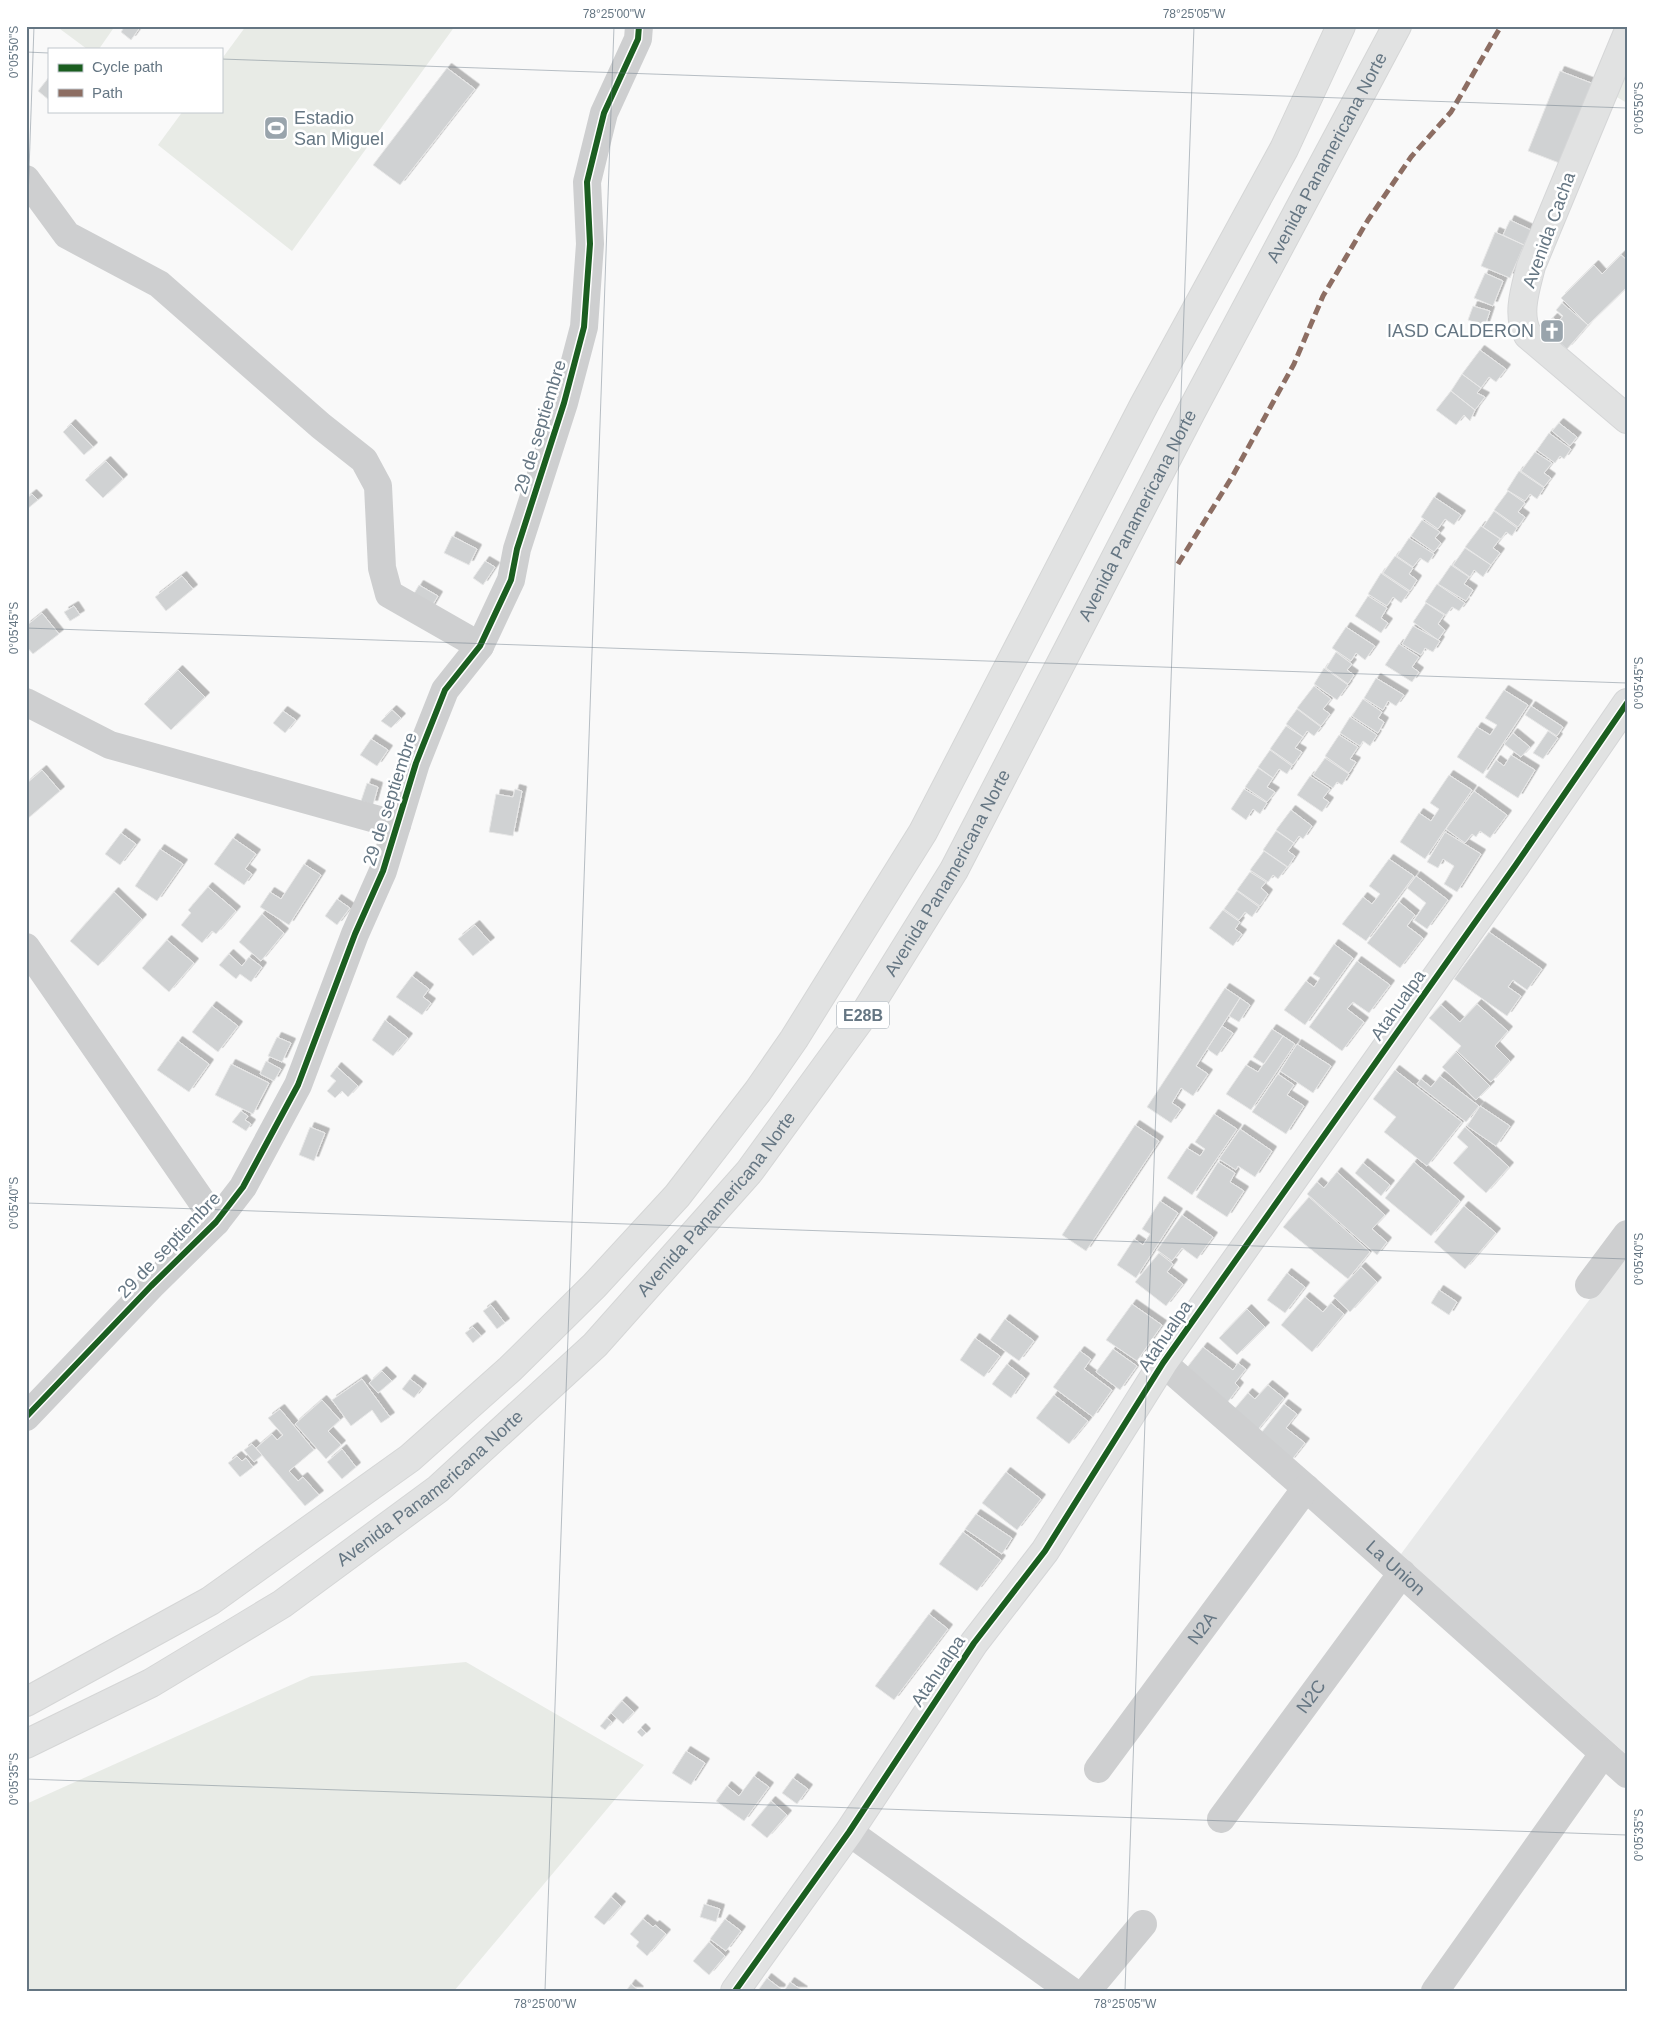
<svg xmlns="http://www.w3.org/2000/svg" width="1653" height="2017" font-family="Arial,sans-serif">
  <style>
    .built { fill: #e8e9e9 }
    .green { fill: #e8ebe6 }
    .building { fill: #d0d2d3; stroke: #e8e8e8; filter: url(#shadow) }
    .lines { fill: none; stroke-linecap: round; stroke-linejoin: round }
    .secondary-casing { stroke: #d5d6d7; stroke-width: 30 }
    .highway-casing { stroke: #d5d6d6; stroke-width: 30 }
    .street { stroke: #cecfd0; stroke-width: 28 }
    .secondary { stroke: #e1e2e2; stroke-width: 28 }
    .highway { stroke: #e1e2e2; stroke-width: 28 }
    .quiet { stroke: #8d6e63; stroke-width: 5; stroke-dasharray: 10 5; stroke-linecap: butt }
    .cycleway-casing { stroke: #fff; stroke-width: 9 }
    .cycleway { stroke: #1b5e20; stroke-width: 6 }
    .ticks { fill: none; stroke: #657683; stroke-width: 1; stroke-opacity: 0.45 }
    .labels { text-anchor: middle; stroke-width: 5; stroke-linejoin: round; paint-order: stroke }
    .shield { fill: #fff; stroke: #939fa8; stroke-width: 1 }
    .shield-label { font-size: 16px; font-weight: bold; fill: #657683 }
    .poi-label { font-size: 18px; fill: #657683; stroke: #fff; text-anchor: start }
    .street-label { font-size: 18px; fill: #657683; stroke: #fff }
    .neatline { fill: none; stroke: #657683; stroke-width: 2 }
    .ticks-label { font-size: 12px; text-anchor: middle; fill: #657683 }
  </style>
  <defs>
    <filter id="shadow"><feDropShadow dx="4.5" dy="-4.5" stdDeviation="0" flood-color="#0004"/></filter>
  </defs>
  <rect width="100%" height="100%" fill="#f9f9f9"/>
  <!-- built -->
  <path class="built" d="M1627 1249V1755L1401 1554Z"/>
  <!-- green -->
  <path class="green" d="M56 26H115L99 49H87Z
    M246 26H455L292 251 158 145 183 111H221V60Z
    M1627 51V103L1610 93Z
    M466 1662 644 1765 454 1991H26V1804L311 1676Z"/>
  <!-- building -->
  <path class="building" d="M125 26H141L131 40 121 32Z
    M447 68 475 89 400 185 373 165Z
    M1560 71 1599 86 1567 166 1528 151Z
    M49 77V100L38 91Z
    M1510 220 1531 230 1524 245 1503 235Z
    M1495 232 1524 245 1510 278 1481 266Z
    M1621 255 1627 260V287L1588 325 1561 298 1594 265 1602 274Z
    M1485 273 1503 281 1493 306 1474 298Z
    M1562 303 1588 325 1567 349 1555 339 1564 328 1558 322 1563 316 1556 310Z
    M1473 306 1490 311 1485 326 1468 320Z
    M1553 318 1564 328 1549 345 1538 334Z
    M1480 350 1506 369 1496 382 1489 377 1481 388 1462 374Z
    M1462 374 1481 388 1477 393 1485 397 1475 410 1451 391Z
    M1451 391 1475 410 1470 421 1464 415 1456 425 1436 410Z
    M1559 423 1577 437 1570 446 1552 431Z
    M71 424 93 447 84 455 63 432Z
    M1549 433 1571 449 1564 459 1560 456 1555 463 1537 450Z
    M1535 452 1552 463 1544 473 1551 478 1544 487 1521 471Z
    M106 461 123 479 103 498 85 480Z
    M1519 471 1544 488 1537 499 1530 494 1525 501 1507 490Z
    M1508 491 1525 503 1518 512 1525 517 1518 527 1494 510Z
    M32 494 38 500 26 510V499Z
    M1434 497 1461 515 1454 525 1445 519 1438 529 1421 517Z
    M1494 511 1517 528 1512 536 1506 532 1501 539 1483 527Z
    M1422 520 1440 532 1435 538 1441 543 1434 552 1411 536Z
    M1481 526 1500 539 1493 548 1500 553 1491 565 1465 547Z
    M452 536 477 549 469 565 444 553Z
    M1409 538 1434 554 1428 563 1420 558 1413 567 1397 556Z
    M1465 548 1491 565 1483 577 1474 570 1470 577 1453 565Z
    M1395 556 1413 568 1409 574 1417 580 1410 591 1383 573Z
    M485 561 495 567 483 585 473 578Z
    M1451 565 1469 577 1464 584 1473 590 1466 601 1438 584Z
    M1381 573 1409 592 1401 603 1393 597 1387 606 1368 594Z
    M182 576 193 589 166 611 155 597Z
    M1437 584 1465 603 1459 611 1452 607 1446 615 1425 602Z
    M419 585 438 596 428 613 409 602Z
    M1368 596 1387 608 1381 618 1388 623 1381 633 1355 616Z
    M1426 603 1444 615 1438 624 1445 630 1438 640 1413 622Z
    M74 606 80 615 70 621 64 612Z
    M42 613 59 634 33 654 26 646V626Z
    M1413 626 1440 641 1433 652 1425 648 1421 655 1402 644Z
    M1346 627 1375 646 1365 660 1356 653 1351 661 1332 648Z
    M1399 644 1419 657 1412 667 1419 672 1412 682 1385 665Z
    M1336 652 1352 664 1347 670 1354 675 1348 684 1326 668Z
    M1324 668 1348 685 1337 700 1314 684Z
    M178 670 205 697 171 730 144 704Z
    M1376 678 1404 695 1396 706 1388 701 1383 710 1364 698Z
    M1314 686 1331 699 1323 709 1330 714 1321 726 1297 708Z
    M1504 690 1528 705 1483 774 1457 757 1477 727 1490 735 1497 725 1485 718Z
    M1363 699 1382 712 1378 718 1384 722 1378 733 1352 716Z
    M1531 706 1563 727 1557 736 1525 715Z
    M1297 709 1321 727 1314 736 1307 731 1303 737 1286 724Z
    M392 710 401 718 391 728 381 721Z
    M283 711 296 720 285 733 273 723Z
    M1350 717 1377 735 1370 746 1363 741 1360 746 1340 733Z
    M1286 726 1303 737 1295 748 1302 752 1293 765 1270 749Z
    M1548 731 1558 738 1543 759 1533 753Z
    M1513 733 1530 747 1521 757 1504 744Z
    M1339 735 1358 747 1350 759 1356 762 1349 773 1325 756Z
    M371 739 388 750 377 766 360 755Z
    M1270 750 1292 766 1287 774 1279 769 1273 778 1258 767Z
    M1511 755 1535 770 1518 798 1485 777 1496 760 1504 766Z
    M1325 758 1349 774 1342 785 1337 782 1333 788 1313 775Z
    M1258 768 1273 778 1267 787 1275 792 1267 802 1245 787Z
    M42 770 60 791 26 820V784Z
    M1449 775 1472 790 1425 859 1400 842 1419 813 1431 821 1439 809 1430 803Z
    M1310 776 1330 789 1323 798 1329 802 1322 812 1297 795Z
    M367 783 378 787 373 805 361 801Z
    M515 789 522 791 513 836 489 832 496 794 513 797Z
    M1244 789 1267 803 1260 814 1253 809 1246 820 1231 809Z
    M1474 791 1507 815 1490 838 1480 831 1476 837 1472 834 1465 843 1446 829Z
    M1291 810 1312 826 1303 839 1299 836 1294 843 1276 830Z
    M1276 831 1294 843 1288 851 1295 856 1288 867 1263 850Z
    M1445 832 1481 854 1457 892 1444 884 1454 866 1443 859 1438 868 1427 862Z
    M121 833 136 844 120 865 105 854Z
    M233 838 256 854 245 869 252 874 244 885 214 864Z
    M160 849 183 864 157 901 135 886Z
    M1264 851 1287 867 1278 879 1273 875 1268 882 1250 870Z
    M1389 859 1414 876 1366 941 1342 924 1363 897 1372 904 1380 894 1369 886Z
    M304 864 321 875 289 925 260 907 270 892 281 899Z
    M1250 872 1266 882 1261 888 1268 894 1260 906 1237 890Z
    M1416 876 1448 900 1427 929 1414 920 1426 903 1407 888Z
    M208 887 236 911 216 934 212 931 202 943 181 925 191 913 188 910Z
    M1237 891 1259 907 1252 917 1245 912 1239 920 1224 909Z
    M114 892 142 919 98 966 70 941Z
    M337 899 350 908 337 925 325 916Z
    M1399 902 1415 915 1407 926 1423 938 1400 968 1367 943Z
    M1223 910 1240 922 1235 929 1242 934 1233 946 1209 928Z
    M262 914 284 933 261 961 239 942Z
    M475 925 490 942 473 956 458 939Z
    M1489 932 1542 969 1527 990 1513 980 1508 987 1521 996 1507 1016 1454 979Z
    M167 940 194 963 169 992 142 968Z
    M1334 944 1353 958 1305 1025 1284 1010 1306 981 1314 987 1320 978 1313 974Z
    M229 954 242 966 249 957 262 967 251 982 240 974 236 979 219 965Z
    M1357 961 1390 985 1369 1013 1353 1002 1347 1009 1364 1022 1342 1051 1309 1027Z
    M412 976 429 989 423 997 431 1003 422 1015 396 997Z
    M1225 988 1240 998 1196 1066 1208 1074 1193 1096 1181 1088 1172 1103 1181 1109 1171 1123 1147 1107Z
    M1240 998 1250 1005 1239 1022 1229 1016Z
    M1477 1004 1508 1031 1495 1046 1510 1061 1491 1082 1457 1051 1461 1046 1429 1018 1441 1005 1460 1022Z
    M212 1006 238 1026 218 1052 192 1032Z
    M385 1020 408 1038 393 1056 372 1040Z
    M1222 1026 1233 1033 1217 1056 1207 1049Z
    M1272 1029 1283 1036 1264 1064 1253 1057Z
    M1283 1036 1295 1044 1251 1110 1226 1094 1246 1065 1258 1072Z
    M277 1037 291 1043 282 1062 268 1056Z
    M178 1041 209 1064 189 1092 157 1070Z
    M1297 1044 1331 1066 1313 1093 1280 1071Z
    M1456 1052 1490 1086 1476 1100 1442 1067Z
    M266 1061 281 1069 274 1081 260 1074Z
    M231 1064 269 1083 253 1114 215 1095Z
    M337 1067 358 1086 348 1097 342 1091 335 1098 327 1091 336 1081 330 1076Z
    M1395 1070 1462 1122 1427 1166 1384 1132 1396 1117 1373 1099Z
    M1278 1074 1294 1085 1287 1095 1304 1106 1286 1134 1252 1112Z
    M1440 1076 1479 1106 1466 1122 1417 1084 1421 1079 1431 1087Z
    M1480 1106 1510 1126 1496 1146 1467 1126Z
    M241 1111 248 1116 245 1120 251 1124 246 1131 232 1122Z
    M1214 1114 1237 1129 1192 1195 1167 1178 1187 1148 1200 1156 1205 1149 1195 1142Z
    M1135 1125 1159 1141 1086 1251 1062 1235Z
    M310 1127 325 1133 314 1161 299 1155Z
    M1465 1127 1509 1167 1486 1193 1453 1163 1468 1147 1457 1137Z
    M1240 1129 1272 1151 1255 1177 1238 1166 1236 1170 1219 1159Z
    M1218 1162 1235 1173 1230 1182 1244 1191 1227 1217 1196 1197Z
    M1414 1162 1460 1201 1431 1236 1385 1198Z
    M1363 1163 1390 1185 1381 1196 1355 1173Z
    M1337 1172 1385 1215 1372 1229 1387 1242 1377 1255 1307 1194 1317 1182 1324 1188Z
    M1309 1197 1370 1252 1348 1279 1283 1227Z
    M1160 1201 1178 1213 1136 1278 1117 1265 1134 1239 1143 1245 1150 1234 1142 1229Z
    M1464 1206 1496 1233 1465 1269 1434 1242Z
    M1182 1215 1213 1237 1197 1259 1182 1248 1172 1261 1157 1250Z
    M1159 1253 1173 1264 1167 1272 1183 1284 1166 1306 1135 1282Z
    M1361 1267 1377 1282 1350 1312 1333 1296Z
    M1287 1273 1305 1287 1285 1313 1267 1300Z
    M1439 1290 1457 1302 1449 1315 1431 1303Z
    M1305 1297 1323 1312 1331 1303 1344 1314 1312 1352 1281 1325Z
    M1132 1304 1162 1325 1137 1361 1106 1340Z
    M491 1305 505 1323 497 1329 483 1311Z
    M1247 1309 1265 1327 1237 1355 1219 1338Z
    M1005 1319 1034 1341 1019 1361 990 1340Z
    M473 1327 481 1336 473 1343 465 1333Z
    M975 1338 1000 1356 984 1377 960 1360Z
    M1203 1347 1233 1370 1238 1363 1246 1369 1235 1383 1239 1387 1227 1403 1185 1370Z
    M1113 1349 1137 1366 1120 1390 1096 1372Z
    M1080 1351 1091 1359 1084 1369 1112 1390 1093 1417 1053 1387Z
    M1007 1364 1025 1378 1011 1398 992 1384Z
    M382 1371 392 1381 378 1393 369 1383Z
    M362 1379 390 1417 381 1423 372 1410 351 1426 332 1400Z
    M410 1379 422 1388 414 1398 402 1389Z
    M1268 1385 1284 1398 1255 1433 1231 1413 1248 1393 1255 1399Z
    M1054 1395 1088 1421 1069 1444 1036 1418Z
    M322 1400 340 1420 328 1431 341 1445 326 1459 295 1424Z
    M1284 1404 1297 1414 1286 1428 1305 1443 1290 1462 1258 1437Z
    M280 1409 314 1450 289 1471 298 1481 303 1477 319 1495 305 1506 256 1448 272 1434 277 1440 283 1435 268 1418Z
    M252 1444 262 1455 254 1462 244 1450Z
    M342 1449 356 1467 342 1479 327 1462Z
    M237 1456 242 1461 246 1458 253 1467 240 1477 228 1463Z
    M1006 1472 1041 1499 1017 1530 982 1503Z
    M976 1514 1012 1538 1002 1554 965 1529Z
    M963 1532 1001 1560 977 1591 939 1564Z
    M929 1614 948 1629 894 1700 875 1686Z
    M622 1701 634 1712 623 1724 611 1713Z
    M607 1718 612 1722 605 1730 600 1726Z
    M641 1728 646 1733 642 1737 637 1732Z
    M686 1751 705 1763 691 1785 672 1773Z
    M754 1776 769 1787 744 1821 716 1801 727 1786 739 1796Z
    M793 1778 808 1789 797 1804 782 1793Z
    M771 1801 787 1815 767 1838 751 1825Z
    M611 1897 621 1906 604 1925 594 1917Z
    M704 1904 720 1909 716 1922 700 1917Z
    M643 1919 653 1927 655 1925 666 1934 647 1956 636 1946 639 1942 630 1934Z
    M725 1919 741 1931 726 1951 710 1939Z
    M709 1942 725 1956 709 1975 693 1961Z
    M767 1978 781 1989 780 1991H762L759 1989Z
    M790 1982 803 1991H784Z
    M631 1984 639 1991H626Z"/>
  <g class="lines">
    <defs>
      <path id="secondary" d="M1627 35 1531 266C1526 287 1516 315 1528 335L1627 419
        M735 1991 849 1832 974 1643 1045 1551 1163 1363 1515 866 1627 703"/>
      <g id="highway">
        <path d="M26 1702 210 1601 410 1458 510 1369 594 1286 677 1196 758 1091 794 1039 923 832 1144 405 1284 149 1341 26"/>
        <path id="s4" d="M26 1744 151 1683 282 1604 438 1489 595 1345 749 1172 867 1010 954 870 1191 412 1397 26"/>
      </g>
    </defs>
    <!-- secondary casing -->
    <use href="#secondary" class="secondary-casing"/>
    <!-- highway casing -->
    <use href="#highway" class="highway-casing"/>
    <!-- street -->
    <g class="street">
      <path d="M26 179 67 235 159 284 321 426 364 460 378 486 382 568 389 594 480 646"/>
      <path d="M26 702 110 745 397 825"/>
      <path d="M26 947 216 1222"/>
      <path d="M1589 1285 1627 1234"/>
      <path id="s1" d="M1163 1363 1306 1488 1627 1774"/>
      <path d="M26 1417 151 1286 216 1222 243 1187 298 1085 355 934 383 871 416 763 445 690 480 646 511 580 517 549 564 403 584 327 590 244 587 182 604 113 638 39 639 26"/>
      <path id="s2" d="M1098 1769 1306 1488"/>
      <path id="s3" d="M1221 1819 1402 1573"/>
      <path d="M849 1832 1071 1991"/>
      <path d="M1087 1991 1143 1924"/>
      <path d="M1435 1991 1603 1754"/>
    </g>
    <!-- secondary -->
    <use href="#secondary" class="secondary"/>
    <!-- highway -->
    <use href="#highway" class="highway"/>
    <!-- quiet -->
    <path class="quiet" d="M1178 564 1232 477 1294 364 1323 296 1368 220 1411 157 1451 112 1501 26"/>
    <defs>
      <path id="cycleway" d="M26 1417 151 1286 216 1222 243 1187 298 1085 355 934 383 871 416 763 445 690 480 646 511 580 517 549 564 403 584 327 590 244 587 182 604 113 638 39 639 26
        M735 1991 849 1832 974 1643 1045 1551 1163 1363 1515 866 1627 703"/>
    </defs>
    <!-- cycleway casing -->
    <use href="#cycleway" class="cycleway-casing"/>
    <!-- cycleway -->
    <use href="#cycleway" class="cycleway"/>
  </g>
  <!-- ticks -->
  <path class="ticks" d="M26 52 49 53M221 59 1627 108M26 257 34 26M26 628 1627 683M26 1203 1627 1259M26 1779 1627 1835M545 1991 614 26M1125 1991 1194 26"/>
  <!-- icons -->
  <defs>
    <symbol id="stadium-square" viewBox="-11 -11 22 22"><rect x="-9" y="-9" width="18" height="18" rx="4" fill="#99a4ac" stroke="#fff"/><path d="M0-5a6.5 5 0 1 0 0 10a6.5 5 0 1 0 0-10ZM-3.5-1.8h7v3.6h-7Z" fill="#fff"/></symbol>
    <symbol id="church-square" viewBox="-11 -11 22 22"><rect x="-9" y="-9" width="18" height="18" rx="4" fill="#99a4ac" stroke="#fff"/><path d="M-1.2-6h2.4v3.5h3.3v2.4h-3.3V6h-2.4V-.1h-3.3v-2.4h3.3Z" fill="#fff"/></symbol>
  </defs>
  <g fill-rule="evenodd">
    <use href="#stadium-square" x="262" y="114" width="28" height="28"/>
    <use href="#church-square" x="1538" y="317" width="28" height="28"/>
  </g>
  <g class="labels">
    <!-- shield labels -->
    <rect class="shield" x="837" y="1001.5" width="52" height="27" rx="4"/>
    <g class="shield-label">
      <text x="863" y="1021">E28B</text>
    </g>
    <!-- poi labels -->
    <g class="poi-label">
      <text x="294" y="124">Estadio<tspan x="294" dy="21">San Miguel</tspan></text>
      <text x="1534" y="337" text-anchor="end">IASD CALDERON</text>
    </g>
    <!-- street labels -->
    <g class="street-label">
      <text dy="6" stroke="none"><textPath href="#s4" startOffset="2100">Avenida Panamericana Norte</textPath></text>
      <text transform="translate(1549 230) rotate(-70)" y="6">Avenida Cacha</text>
      <text transform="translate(540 427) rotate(-73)" y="6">29 de septiembre</text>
      <text dy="6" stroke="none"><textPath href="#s4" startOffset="1695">Avenida Panamericana Norte</textPath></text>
      <text transform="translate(390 799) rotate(-72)" y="6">29 de septiembre</text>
      <text dy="6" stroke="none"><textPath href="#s4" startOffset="1290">Avenida Panamericana Norte</textPath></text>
      <text transform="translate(1398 1005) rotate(-55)" y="6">Atahualpa</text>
      <text dy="6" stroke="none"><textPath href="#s4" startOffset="885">Avenida Panamericana Norte</textPath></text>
      <text transform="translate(169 1245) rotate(-46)" y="6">29 de septiembre</text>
      <text transform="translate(1165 1336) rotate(-56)" y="6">Atahualpa</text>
      <text dy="6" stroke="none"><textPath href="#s4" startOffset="480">Avenida Panamericana Norte</textPath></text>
      <text dy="6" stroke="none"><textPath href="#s1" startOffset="310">La Union</textPath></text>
      <text dy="6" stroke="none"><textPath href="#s2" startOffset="175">N2A</textPath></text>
      <text transform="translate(938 1671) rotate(-56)" y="6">Atahualpa</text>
      <text dy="6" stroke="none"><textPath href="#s3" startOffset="152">N2C</textPath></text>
    </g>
  </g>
  <!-- border -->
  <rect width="1653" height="2017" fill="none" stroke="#ffffff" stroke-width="55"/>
  <!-- legend -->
  <rect x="48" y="48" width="175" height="65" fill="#ffffff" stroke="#c1c8cd"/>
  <rect x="58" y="64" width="25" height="8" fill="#1b5e20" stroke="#c1c8cd"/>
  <text x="92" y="72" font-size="15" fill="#657683">Cycle path</text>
  <rect x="58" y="89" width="25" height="8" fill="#8d6e63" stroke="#c1c8cd"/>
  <text x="92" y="98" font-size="15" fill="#657683">Path</text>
  <rect x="28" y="28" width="1598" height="1962" class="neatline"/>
  <g class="ticks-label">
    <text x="614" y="18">78°25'00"W</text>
    <text x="1194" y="18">78°25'05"W</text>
    <text transform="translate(14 52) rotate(-90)" y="4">0°05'50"S</text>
    <text transform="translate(1639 108) rotate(-90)" y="4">0°05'50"S</text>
    <text transform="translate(14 628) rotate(-90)" y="4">0°05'45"S</text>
    <text transform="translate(1639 683) rotate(-90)" y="4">0°05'45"S</text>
    <text transform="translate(14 1203) rotate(-90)" y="4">0°05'40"S</text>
    <text transform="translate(1639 1259) rotate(-90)" y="4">0°05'40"S</text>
    <text transform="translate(14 1779) rotate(-90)" y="4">0°05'35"S</text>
    <text transform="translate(1639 1835) rotate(-90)" y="4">0°05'35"S</text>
    <text x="545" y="2008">78°25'00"W</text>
    <text x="1125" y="2008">78°25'05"W</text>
  </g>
</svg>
